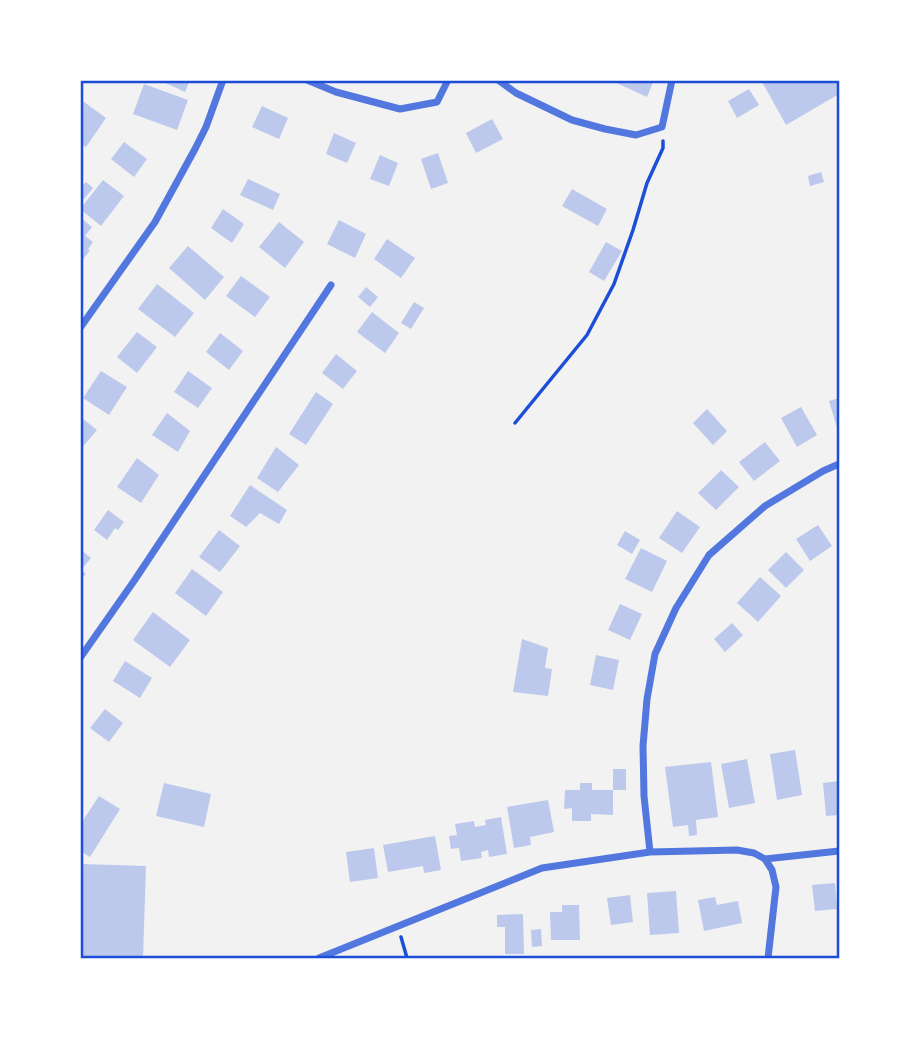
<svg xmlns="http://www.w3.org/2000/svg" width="920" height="1039" font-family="Lato,sans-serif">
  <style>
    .building { fill: #bdc9ec }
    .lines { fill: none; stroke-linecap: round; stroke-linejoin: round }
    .path { stroke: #1d4ed8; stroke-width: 3.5 }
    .minor { stroke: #5277de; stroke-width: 7 }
    .neatline { fill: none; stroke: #1d4ed8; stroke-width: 2.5 }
  </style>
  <rect width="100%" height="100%" fill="#f2f2f2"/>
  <!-- building -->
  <path class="building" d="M159 80H190L185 92Z
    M610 80H654L647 97Z
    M761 80H839V94L786 125Z
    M144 84 188 100 177 130 133 114Z
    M749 89 759 105 737 118 728 101Z
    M80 99 106 118 86 147 80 143Z
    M262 106 288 118 279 139 252 127Z
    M492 119 503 139 476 153 466 133Z
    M334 133 356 143 347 163 326 154Z
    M124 142 147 159 134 177 111 159Z
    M438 153 448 183 431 189 421 159Z
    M380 155 398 163 389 186 370 179Z
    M821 172 824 182 810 186 808 176Z
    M248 179 280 194 273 210 240 195Z
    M103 180 124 196 101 226 80 209Z
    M86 182 93 188 80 204V188Z
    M572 189 607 209 598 226 562 206Z
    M223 209 244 224 232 243 211 228Z
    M80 217 92 227 85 236 93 242 88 249 90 250 82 261 80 260Z
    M339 220 366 234 355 258 327 244Z
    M279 222 304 242 285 268 259 247Z
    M387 239 415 258 401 278 374 259Z
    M606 242 622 251 604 281 589 272Z
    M188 246 224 277 205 300 169 268Z
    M241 276 270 297 255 317 226 296Z
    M157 284 194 313 175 337 138 309Z
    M366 287 378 297 370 307 358 297Z
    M414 302 424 308 411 329 401 323Z
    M372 312 399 333 385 353 357 332Z
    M137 332 157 347 137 373 117 357Z
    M220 333 243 351 229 370 206 352Z
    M336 354 357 371 343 389 322 373Z
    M101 371 127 387 109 415 83 398Z
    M188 371 212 388 198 408 174 392Z
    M316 392 333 404 306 445 289 434Z
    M839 398V434L829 401Z
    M801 407 817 435 797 447 781 418Z
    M707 409 727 431 713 445 693 423Z
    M167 413 190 431 178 452 152 435Z
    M82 418 97 430 80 450V420Z
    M765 442 780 461 754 481 739 462Z
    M276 447 299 465 278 492 257 478Z
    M137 458 159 475 141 503 117 487Z
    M721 470 739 487 716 510 698 493Z
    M250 485 287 510 279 524 260 513 246 527 230 516Z
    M108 510 124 522 118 530 115 528 107 540 94 530Z
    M677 511 700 527 682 553 659 538Z
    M818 525 832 546 810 561 796 539Z
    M219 530 240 546 220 572 199 557Z
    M625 531 640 540 632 554 617 545Z
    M641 548 667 561 652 592 625 579Z
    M80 549 91 558 81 570 86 574 80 580Z
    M786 552 804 570 786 588 768 570Z
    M192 569 223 592 206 616 175 593Z
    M760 577 781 596 758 622 737 603Z
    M620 604 642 614 630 640 608 630Z
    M153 612 190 640 170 667 133 640Z
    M732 623 743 635 725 652 714 639Z
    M522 639 548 648 545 668 552 669 548 696 513 692Z
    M596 655 619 660 613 690 590 685Z
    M125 661 152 678 140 698 113 681Z
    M105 709 123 723 109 742 90 728Z
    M795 750 802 795 777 800 770 754Z
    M747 759 755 803 729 808 721 764Z
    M711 762 718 817 696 820 697 835 689 836 688 825 673 827 665 767Z
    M613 769H626V790H613Z
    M839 781V815L826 816 823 783Z
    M164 783 211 794 204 827 156 816Z
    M580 783H592V790H613V815L591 814V821H572V808L564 809 565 790H580Z
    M99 796 120 809 90 857 80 851V825Z
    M548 800 554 832 530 837 531 845 514 848 507 807Z
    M501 817 507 854 489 857 488 850 481 852 482 858 461 861 459 848 451 849 449 836 457 835 455 824 474 821 475 827 486 825 485 820Z
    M435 836 441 870 424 873 423 866 388 872 383 845Z
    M374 848 378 878 350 882 346 852Z
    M82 864 146 866 143 958H80Z
    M835 883 837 909 815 911 812 885Z
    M676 891 679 933 650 935 647 893Z
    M630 895 633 922 611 925 607 898Z
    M715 897 717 905 738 901 742 923 704 931 698 900Z
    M562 905H579L580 940H551L550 912H562Z
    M523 914 524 954H505V927H497V915Z
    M541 929 542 946 532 947 531 930Z"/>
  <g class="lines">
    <!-- path -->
    <path class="path" d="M515 423 587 335 614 284 633 230 647 183 663 148V141
      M401 937 407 958"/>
    <!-- minor -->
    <path class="minor" d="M307 80 336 92 400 109 437 102 448 80
      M498 80 516 93 572 120 605 129 636 135 662 127 672 80
      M80 328 155 222 195 149 206 127 223 80
      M80 658 134 581 331 285
      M650 852 644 796 643 746 647 699 655 654 676 608 709 555 765 506 823 471 839 464
      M765 859 839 851
      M319 958 542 868 650 852 737 850 754 853 765 859 772 870 776 887 768 958"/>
  </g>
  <!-- border -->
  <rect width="920" height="1039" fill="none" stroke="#ffffff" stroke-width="164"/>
  <rect x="82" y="82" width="756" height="875" class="neatline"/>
</svg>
